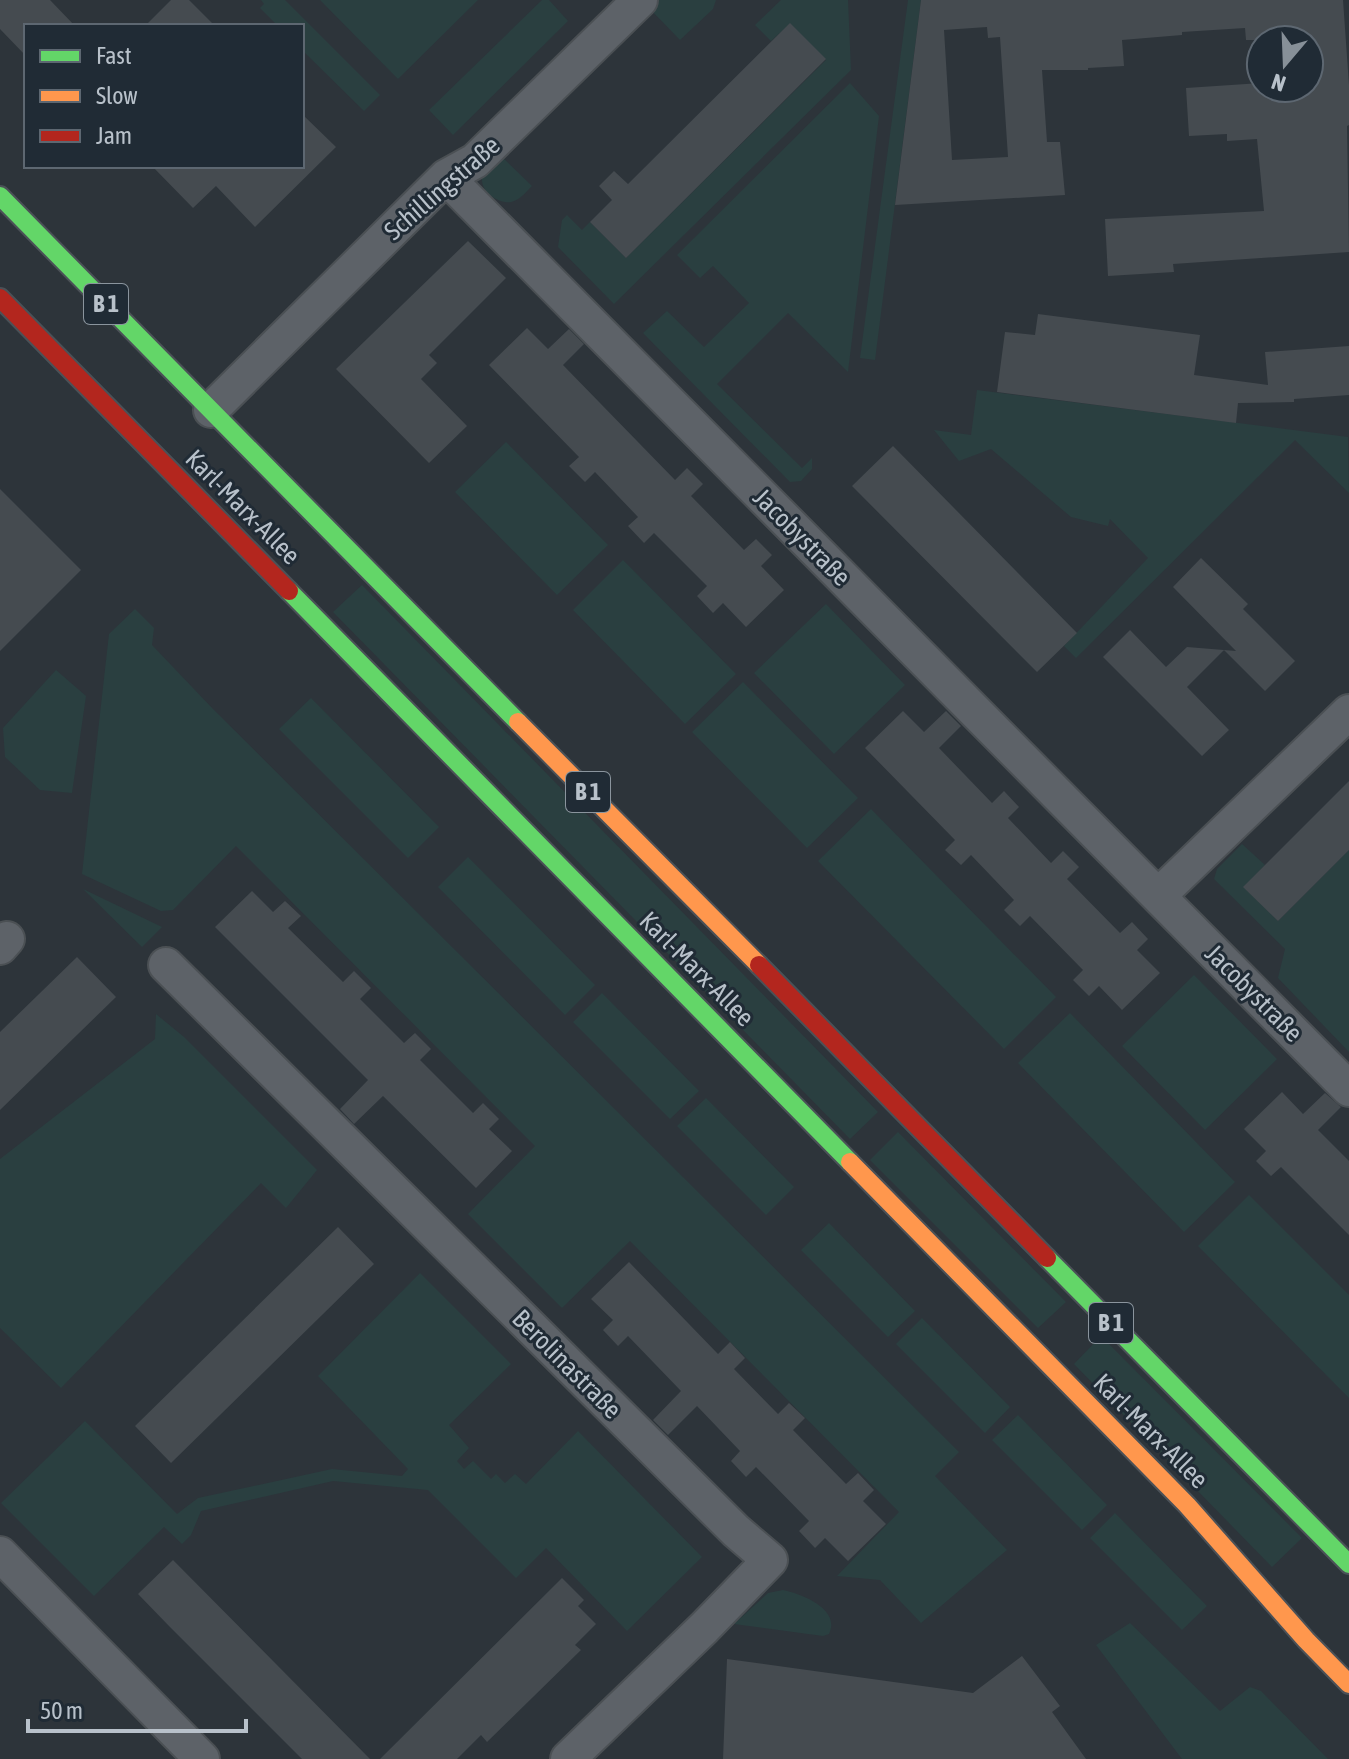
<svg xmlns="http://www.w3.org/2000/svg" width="1349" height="1759" font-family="'Asap Condensed',sans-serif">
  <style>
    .green { fill: #2a3f40 }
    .building { fill: #454b50; fill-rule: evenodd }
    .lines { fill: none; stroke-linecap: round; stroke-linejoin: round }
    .street-casing { stroke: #4b5054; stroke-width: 38 }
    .fast-casing { stroke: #4b5157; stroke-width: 22 }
    .slow-casing { stroke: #4b5157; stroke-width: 22 }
    .jam-casing { stroke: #4b5157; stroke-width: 22 }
    .street { stroke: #5d6268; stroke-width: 34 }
    .fast { stroke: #63d668; stroke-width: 18 }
    .slow { stroke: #ff974d; stroke-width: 18 }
    .jam { stroke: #b3261e; stroke-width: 18 }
    .labels { text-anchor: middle; stroke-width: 6; stroke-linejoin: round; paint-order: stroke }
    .shield { fill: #202b35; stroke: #8a949d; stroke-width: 2 }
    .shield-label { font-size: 24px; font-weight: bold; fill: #b8c1ca }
    .street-label { font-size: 26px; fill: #b8c1ca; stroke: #202b35 }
  </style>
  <rect width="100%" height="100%" fill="#2d343a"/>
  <!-- green -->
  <path class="green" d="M261 0H285L380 95 364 111 302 50V26H278L260 8 264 4Z
    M320 0H478L398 79Z
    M542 0H549L568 21 453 135 429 110Z
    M655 0H716L713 9 680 40 648 7Z
    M781 0H848L851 70 614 304 558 247 562 220 567 215 582 230 590 222 626 258 826 60 790 24 771 41 755 25Z
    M908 0H921L875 360 860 358Z
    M850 83 879 116 848 372 788 313 717 384 802 468 812 458V469L801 481 790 482 643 333 667 311 704 347 749 303 713 266 700 278 677 255Z
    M499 154 532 186C526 192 520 200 511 202 498 204 477 190 483 174 485 167 494 160 499 154Z
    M977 390 1348 437 1349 493 1295 440 1076 658 1064 646 1148 558 1110 519 1108 526 1071 517 991 449 959 461 934 430 971 435Z
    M506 442 608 545 557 595 455 492Z
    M623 560 736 674 685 724 573 610Z
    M362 585 878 1112 850 1139 333 612Z
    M826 604 905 685 834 754 754 673Z
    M135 609 154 628 152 645 213 709 959 1452 935 1476 1007 1550 921 1623 880 1580 837 1576 899 1512 630 1241 562 1308 468 1214 535 1146 236 846 173 910 161 911 82 874 109 634Z
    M56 670 86 696 72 793 40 790 5 757 3 728Z
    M743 682 858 798 807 848 692 732Z
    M311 698 439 827 408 858 279 729Z
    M871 809 1056 997 1004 1049 818 861Z
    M1242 844 1265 865 1244 887 1278 921 1349 850V1052L1278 978 1285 949 1214 879 1217 869Z
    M468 857 595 985 565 1015 438 887Z
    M83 889 162 927 142 947Z
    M1194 975 1277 1059 1205 1130 1122 1046Z
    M602 993 699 1091 670 1119 573 1022Z
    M1070 1013 1235 1182 1184 1232 1018 1063Z
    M156 1014 184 1037 317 1170 286 1208 261 1183 61 1388 0 1328V1159L155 1039Z
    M706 1098 794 1187 766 1215 677 1126Z
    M898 1132 1066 1302 1038 1328 870 1160Z
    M1249 1195 1349 1295V1398L1198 1246Z
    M829 1223 915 1311 888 1337 801 1250Z
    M420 1273 511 1364 449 1425 469 1448 457 1461 464 1469 473 1461 491 1479 496 1474 505 1483 515 1474 526 1484 578 1431 702 1557 627 1631 546 1548 516 1578 428 1490 333 1481 201 1511 191 1535 182 1544 164 1527 94 1596 1 1503 85 1421 177 1514 198 1498 332 1469 402 1476 408 1469 318 1376Z
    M922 1318 1010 1407 985 1433 896 1344Z
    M1101 1336 1302 1538 1272 1567 1074 1364Z
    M1018 1415 1107 1505 1082 1530 992 1440Z
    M1115 1513 1207 1606 1182 1630 1090 1538Z
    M783 1590C802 1594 841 1609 829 1634L823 1636 734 1624 768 1593Z
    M1130 1623 1220 1711 1250 1687 1261 1691 1328 1759H1182L1096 1645Z"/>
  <!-- building -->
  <path class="building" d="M0 0H50L75 26H26V56L0 29Z
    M171 0H189L215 26H145Z
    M921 0H1343L1349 85V125L1347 126 1349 252 1173 264 1174 272 1108 276 1105 219 1264 211 1257 139 1227 141V134L1189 136 1186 88 1261 83V88H1309V40H1246L1245 28 1182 32V35L1122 40 1124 66 1088 68V70H1042L1047 142H1060L1065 195 895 205ZM987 27 988 38 1000 37 1008 157 952 160 944 30Z
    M790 23 826 59 626 258 590 222 612 200 599 186 614 171 628 184Z
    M302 114 336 147 255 227 216 186 193 208 152 166H302Z
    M468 241 506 278 429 355 437 363 421 379 467 426 429 463 336 369Z
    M1038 314 1200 335 1194 375 1268 385 1265 352 1349 346V395L1294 399V402L1238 403 1236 423 997 392 1005 332 1035 335Z
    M527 328 548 349 569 329 584 344 563 365 675 480 687 468 703 484 691 496 744 550 756 539 772 555 761 566 784 590 746 627 723 603 713 613 697 596 707 586 654 533 644 543 628 526 638 517 595 472 585 482 569 466 579 457 489 365Z
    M893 446 1077 633 1037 672 852 486Z
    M0 489 81 570 0 651Z
    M1201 558 1248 604 1243 609 1295 661 1265 691 1224 650 1187 687 1229 730 1202 756 1103 657 1130 630 1166 667 1187 647 1236 651 1173 587Z
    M903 711 924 732 946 711 961 726 939 748 992 803 1004 791 1019 807 1008 818 1051 863 1063 851 1079 867 1067 879 1120 933 1132 922 1148 939 1137 950 1160 973 1122 1010 1099 986 1089 996 1073 980 1083 970 1030 916 1020 926 1004 910 1014 900 971 855 961 865 945 850 955 840 865 748Z
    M1349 781V850L1278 921 1243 887Z
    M252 891 273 912 285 901 301 916 288 928 343 982 354 971 371 988 360 999 404 1043 415 1033 431 1049 420 1060 473 1113 483 1103 499 1119 489 1129 512 1151 476 1188 383 1096 354 1124 340 1109 368 1080 215 927Z
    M77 957 116 997 0 1110V1032Z
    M1282 1092 1303 1114 1325 1093 1341 1107 1318 1130 1349 1161V1235L1281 1167 1271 1176 1256 1161 1266 1151 1244 1129Z
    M338 1227 374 1264 171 1463 135 1426Z
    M629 1262 718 1354 730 1342 745 1358 734 1369 778 1414 789 1403 805 1418 793 1430 846 1484 858 1473 874 1490 863 1501 886 1524 848 1561 825 1538 815 1548 799 1531 809 1521 756 1467 746 1477 731 1461 740 1451 697 1406 668 1435 653 1420 681 1391 628 1336 618 1346 603 1330 613 1320 591 1299Z
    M173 1560 370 1759H302L169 1626 138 1594Z
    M562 1578 584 1600 578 1606 596 1624 575 1645 581 1650 487 1742 481 1735 457 1759H380Z
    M1022 1656 1060 1706 1052 1712 1086 1759H723L727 1659 973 1693Z"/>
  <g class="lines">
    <defs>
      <path id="street" d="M446 177 1349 1089
        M211 410 446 177 475 161 640 0
        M1158 896 1349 712
        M0 947 7 939
        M166 965 736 1531 770 1560 704 1628 568 1759
        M0 1554 202 1759"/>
      <path id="fast" d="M0 196 518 722
        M289 591 850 1162
        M1047 1258 1349 1564"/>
      <path id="slow" d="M518 722 759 965
        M850 1162 1187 1505 1306 1640 1349 1684"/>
      <path id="jam" d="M0 298 289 591
        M759 965 1047 1258"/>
    </defs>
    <!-- street casing -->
    <use href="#street" class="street-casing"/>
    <!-- fast casing -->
    <use href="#fast" class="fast-casing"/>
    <!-- slow casing -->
    <use href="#slow" class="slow-casing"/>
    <!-- jam casing -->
    <use href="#jam" class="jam-casing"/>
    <!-- street -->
    <use href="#street" class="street"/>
    <!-- fast -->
    <use href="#fast" class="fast"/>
    <!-- slow -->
    <use href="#slow" class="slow"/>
    <!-- jam -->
    <use href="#jam" class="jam"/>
  </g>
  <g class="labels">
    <!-- shield labels -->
    <g class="shield">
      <rect x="84" y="284" width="44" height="40" rx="6"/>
      <rect x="566" y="772" width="44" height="40" rx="6"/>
      <rect x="1089" y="1303" width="44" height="40" rx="6"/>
    </g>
    <g class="shield-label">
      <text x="106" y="312">B 1</text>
      <text x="588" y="800">B 1</text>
      <text x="1111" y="1331">B 1</text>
    </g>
    <!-- street labels -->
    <g class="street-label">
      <text transform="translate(442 188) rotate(-41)" y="9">Schillingstraße</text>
      <text transform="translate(243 507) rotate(45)" y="9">Karl-Marx-Allee</text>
      <text transform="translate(802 537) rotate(45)" y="9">Jacobystraße</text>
      <text transform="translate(697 969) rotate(45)" y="9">Karl-Marx-Allee</text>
      <text transform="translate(1254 993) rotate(45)" y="9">Jacobystraße</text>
      <text transform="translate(567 1364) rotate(45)" y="9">Berolinastraße</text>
      <text transform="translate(1151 1431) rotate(45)" y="9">Karl-Marx-Allee</text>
    </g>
  </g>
  <!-- legend -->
  <rect x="24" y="24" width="280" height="144" fill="#202b35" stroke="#5d6771" stroke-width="2"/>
  <rect x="40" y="50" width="40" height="12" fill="#63d668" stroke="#5d6771" stroke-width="2"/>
  <text x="96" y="64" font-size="24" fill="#b8c1ca">Fast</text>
  <rect x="40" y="90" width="40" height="12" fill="#ff974d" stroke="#5d6771" stroke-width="2"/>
  <text x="96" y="104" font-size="24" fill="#b8c1ca">Slow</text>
  <rect x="40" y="130" width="40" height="12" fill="#b3261e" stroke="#5d6771" stroke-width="2"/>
  <text x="96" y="144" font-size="24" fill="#b8c1ca">Jam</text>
  <!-- north arrow -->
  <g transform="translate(1285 64) rotate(199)"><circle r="38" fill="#202b35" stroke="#5d6771" stroke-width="2"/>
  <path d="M0-6L14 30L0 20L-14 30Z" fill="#879098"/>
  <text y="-12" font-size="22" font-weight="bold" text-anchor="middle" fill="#b8c1ca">N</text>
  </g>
  <!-- scale -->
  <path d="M28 1719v12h218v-12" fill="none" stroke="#b8c1ca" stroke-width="4"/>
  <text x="40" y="1719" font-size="24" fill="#b8c1ca" stroke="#202b35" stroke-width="6" paint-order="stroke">50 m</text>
</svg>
